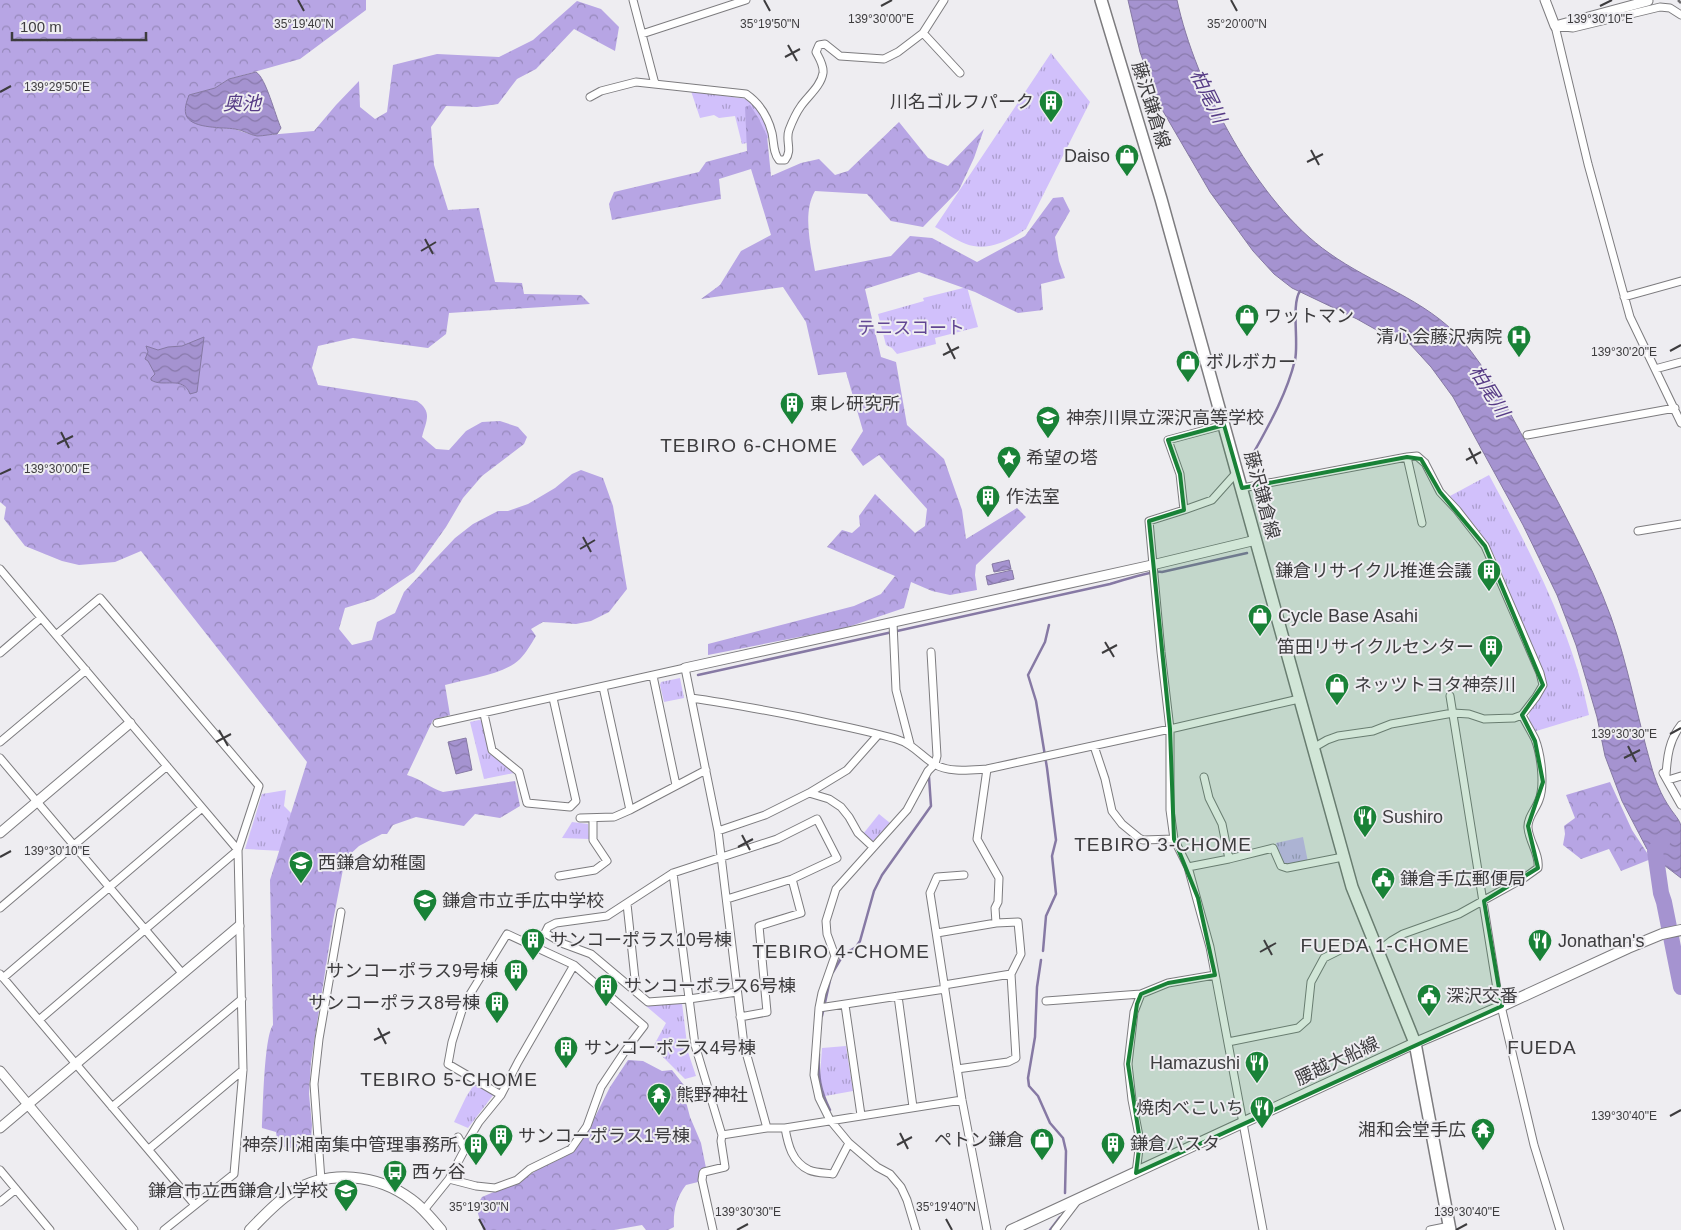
<svg xmlns="http://www.w3.org/2000/svg" width="1681" height="1230" font-family="Arial,'Noto Sans JP',sans-serif">
  <style>
    .grass { fill: url(#grass-tufts) }
    .forest { fill: url(#forest-crowns) }
    .water { fill: url(#water-waves); stroke: #8679a4 }
    .lines { fill: none; stroke-linecap: round; stroke-linejoin: round }
    .stream { stroke: #8679a4; stroke-width: 2.5 }
    .river { stroke: #a593d0; stroke-width: 16 }
    .minor-casing { stroke: #7d7c7f; stroke-width: 9 }
    .tertiary-casing { stroke: #7d7c7f; stroke-width: 11 }
    .secondary-casing { stroke: #7d7c7f; stroke-width: 12 }
    .primary-casing { stroke: #7d7c7f; stroke-width: 14 }
    .minor { stroke: #fff; stroke-width: 7 }
    .tertiary { stroke: #fff; stroke-width: 9 }
    .secondary { stroke: #fff; stroke-width: 10 }
    .primary { stroke: #fff; stroke-width: 11 }
    .rail { stroke: #6a696c; stroke-width: 2.5; stroke-dasharray: 9 9; stroke-linecap: butt }
    .marked { fill: #198237; fill-opacity: 0.2; stroke: #198237; stroke-width: 4; stroke-linejoin: round }
    .ticks { fill: none; stroke: #3d3c3e; stroke-width: 2 }
    .labels { text-anchor: middle; stroke-width: 4; stroke-linejoin: round; paint-order: stroke }
    .poi-label { font-size: 18px; fill: #3d3c3e; stroke: #eeedf1; text-anchor: start }
    .street-label { font-size: 18px; fill: #3d3c3e; stroke: #eeedf1 }
    .park-label { font-size: 18px; fill: #614692; stroke: #eeedf1 }
    .water-label { font-size: 19px; font-style: italic; fill: #563b85; stroke: #eeedf1 }
    .neighbourhood-label { font-size: 19px; letter-spacing: 1px; fill: #3d3c3e; stroke: #eeedf1 }
    .ticks-label { font-size: 12px; text-anchor: middle; fill: #3d3c3e; stroke: #eeedf1; stroke-width: 4; stroke-linejoin: round; paint-order: stroke }
  </style>
  <defs>
    <pattern id="grass-tufts" width="24" height="20" patternUnits="userSpaceOnUse" patternTransform="scale(1.25)"><rect width="24" height="20" fill="#d1c0fb"/><path d="M3 7l-1-3M5 7V3M7 7l1-3M15 17l-1-3M17 17v-4M19 17l1-3" fill="none" stroke="#ab9dcd"/></pattern>
    <pattern id="forest-crowns" width="20" height="18" patternUnits="userSpaceOnUse" patternTransform="scale(1.25)"><rect width="20" height="18" fill="#b7a5e4"/><path d="M2 6a3 3 0 1 1 6 0M12 15a3 3 0 1 1 6 0" fill="none" stroke="#9688ba"/></pattern>
    <pattern id="water-waves" width="16" height="10" patternUnits="userSpaceOnUse" patternTransform="scale(1.25)"><rect width="16" height="10" fill="#a593d0"/><path d="M0 5q4-4 8 0t8 0" fill="none" stroke="#8879aa"/></pattern>
  </defs>
  <rect width="100%" height="100%" fill="#eeedf1"/>
  <!-- grass -->
  <path class="grass" d="M1051 53 1090 102 1026 229C1009 241 987 252 966 244 955 240 945 232 935 227Z
    M691 91 747 99C759 108 766 123 769 138L742 144 735 116 719 118 714 115 700 118Z
    M967 287 978 327 935 338 936 344 897 354 892 348 886 345 878 314 924 301 923 298Z
    M1489 475C1530 551 1572 630 1589 715L1533 732C1520 703 1544 705 1546 679L1494 555 1480 532 1450 496Z
    M680 678 684 698 664 702 660 685 661 682Z
    M479 720 483 721 489 753 514 773 484 779 470 722Z
    M286 790 284 806 292 814 282 851 245 849 262 794Z
    M879 814 890 823 872 842 863 834Z
    M572 822 588 824 589 839 562 838Z
    M1303 837 1308 862 1285 865 1280 858 1276 843Z
    M682 1003 688 1052 696 1076 685 1079 653 1047 666 1023 646 1006Z
    M846 1046 853 1091 825 1096 820 1077 822 1048Z
    M475 1083 494 1094 468 1128 454 1122 466 1097Z"/>
  <!-- forest -->
  <path class="forest" d="M0 0H366V10L300 59 229 79 215 88 189 95 212 127 234 129 256 136 314 131 336 105 359 81 360 107 375 119 387 112 393 65 437 54 499 57 533 40 577 1 601 9 619 27 615 51 574 29 536 69 517 79 498 104 477 107 446 106 431 127 434 165 448 210 479 208 495 282 522 283 524 294 581 295 590 304 449 313 446 334 428 348 353 338 318 346 312 368 318 385 417 401C433 412 426 421 422 437L436 449 449 450 466 431 482 422 500 421 518 427 527 437 524 444 482 476 463 498 446 527 414 572 374 599 345 608 339 629 352 645 372 640 377 622 395 613 404 592 455 538 473 524 498 511H508L528 504 555 488 572 474 581 470 603 478 613 506 627 589 609 612 591 621 576 624 543 622 531 629 536 636C531 644 526 653 520 659 504 675 467 679 445 685L450 715 433 720 407 775C421 779 430 788 443 792L515 781 520 806 500 818 475 814 464 826 416 817 393 825 387 834H382L359 846 345 859 333 921 311 1062 309 1094 312 1125 311 1139C300 1149 292 1150 278 1145L276 1132 262 1128C263 1109 264 1037 273 1025L270 880 307 762 141 551 115 562 79 565 62 561 25 546 4 519 6 507 0 502Z
    M750 105 759 119 767 136 771 176 801 163 819 159 835 175 848 171 899 122 928 158 948 166 984 129 974 158 959 190 923 227 891 221 867 194 815 191C802 213 811 247 815 271L891 256 910 236 932 238 977 262 1025 236 1053 198 1063 197 1070 211 1055 237 1059 261 1065 278 1041 284 1043 310 1018 313 975 292 919 272 865 289 881 357 896 362 907 425 944 459 962 510 966 539 1017 508 1026 517 976 565 975 575 977 590 950 595 932 591 911 582 904 608 845 628 708 655V644L854 606 881 594 895 576 827 547 842 530 852 533 860 526 859 516 875 494 915 533 925 526 927 509 879 455 863 466 851 450 863 431 846 372 818 375 806 322 783 287 701 299 720 285 741 251 771 235 751 169 719 179 721 199 612 220 609 204 614 192 699 172 706 162 747 151 745 107Z
    M1610 782 1632 830 1651 859 1621 871 1609 849 1581 859 1563 845 1565 834 1564 826 1575 818 1566 795Z
    M628 1060 643 1061 662 1071 672 1070 683 1084 690 1095 685 1098 690 1117 701 1143 706 1168 701 1171 698 1182 686 1185C676 1198 673 1212 674 1227L668 1230H646L642 1225 614 1230H483L476 1207 482 1197 524 1179 537 1170 564 1157 575 1149 591 1125 610 1087Z"/>
  <!-- water -->
  <path class="water" d="M1128 0H1177C1195 84 1257 203 1329 253 1372 284 1425 299 1461 339 1489 371 1508 410 1528 446 1558 502 1589 557 1611 617 1628 665 1637 716 1651 765 1655 780 1661 795 1670 808 1673 813 1680 820 1681 826 1681 836 1681 866 1681 878L1656 859 1647 849 1622 801 1605 756 1597 717 1576 645 1557 595 1523 525 1453 397 1431 367 1410 344 1389 337 1357 319 1292 288 1274 274 1253 251 1210 192 1160 106 1151 83 1140 52Z
    M256 72C266 78 275 115 281 128L277 134C271 134 264 136 257 136 250 135 243 130 235 129 223 127 194 129 187 117 183 110 187 101 189 95L215 88 229 79Z
    M204 337 197 392 190 394C183 375 163 388 151 380V378L155 374 148 361 145 359 148 352 146 346 158 350 168 347 182 346Z
    M1009 560 1011 569 994 572 992 564Z
    M1012 570 1014 579 988 585 986 576Z
    M466 738 472 770 456 774 448 742Z"/>
  <g class="lines">
    <!-- stream -->
    <path class="stream" d="M1248 463C1266 430 1286 397 1295 360 1299 343 1291 304 1300 291
      M698 675 1110 584C1120 581 1154 570 1162 572L1247 553
      M1043 951 1046 916 1056 894 1052 856 1056 840 1047 768 1036 701 1028 675 1045 642 1049 625
      M1041 960 1037 987 1035 1037 1028 1078 1029 1086 1038 1096 1050 1123 1063 1138 1066 1151 1065 1193
      M833 972 843 955 856 947 860 941 874 891 882 875 931 806 929 777
      M822 1016 830 980
      M819 1054C818 1076 820 1090 830 1110
      M1050 1230 1060 1217"/>
    <!-- river -->
    <path class="river" d="M1663 840 1655 851 1661 893 1664 902 1681 987"/>
    <defs>
      <path id="minor" d="M633 0 655 84
        M1681 15 1670 8 1660 7 1573 28 1555 26 1588 164 1630 317 1681 423
        M923 33 960 73
        M642 34 746 0
        M590 97 601 91 636 82 746 94C759 103 768 117 772 133 774 142 773 153 779 160H785C793 150 785 141 789 130 792 122 796 113 801 106 808 96 821 86 823 73 824 65 819 58 816 52L819 45 825 44 840 56 884 59 898 52 923 33 944 0
        M1624 297 1681 281
        M1655 369 1681 362
        M1224 425 1168 440 1180 474 1184 510 1149 521 1161 652 1170 729V810L1174 839 1188 867 1210 947 1263 1230
        M1527 435 1675 408
        M1407 457 1422 523
        M1242 488 1407 457 1417 456 1425 463 1440 492 1457 510 1485 546 1540 673 1543 685 1536 697 1522 715 1514 718 1484 719 1469 714 1453 713 1391 724 1373 731 1338 736 1327 740 1313 748
        M1184 510 1212 500 1237 472
        M1638 531 1681 524
        M0 569 238 850 39 1020
        M893 623 896 690 910 744
        M56 635 100 598 259 786 238 850 243 1070 234 1174 164 1230
        M0 653 41 618
        M653 676 676 785
        M603 687 630 810
        M1450 696 1497 989 1534 1145 1560 1230
        M691 698C728 703 764 710 800 717 832 724 865 730 896 739 913 744 920 755 934 764 949 773 970 770 987 769L1170 729 1299 699
        M484 714 492 750 519 772 527 803 570 807 576 801 553 698
        M437 723 685 668 718 831 744 1045 767 1128
        M0 742 86 670
        M1094 746 1105 779 1112 811 1122 824 1139 838 1143 840 1174 839
        M0 758 182 973
        M987 769 977 839 999 878 998 902 995 908 996 923
        M1663 773 1681 805
        M1666 776C1667 757 1669 740 1681 725
        M1668 780 1681 776
        M809 793 829 799 841 807 849 817 858 833 873 847
        M580 818 614 817 630 810 706 770
        M718 831 765 815 809 793 847 770 878 735
        M1229 859 1273 848 1281 866 1287 868 1343 857
        M1188 867 1229 859 1222 824 1209 798 1204 777
        M673 873 695 1045 722 1135 721 1141 725 1167 704 1172
        M964 875 937 877 930 893 962 1100 987 1230
        M559 876 595 870 607 861 593 840V818
        M727 899 792 879 837 858 817 819 777 839 673 873 607 916 556 923 548 927 545 933 564 944 591 954 648 1002 689 999 737 992
        M627 904 635 979 634 990
        M0 908 167 766
        M937 933 996 923 1018 922 1021 954 1011 974 1016 1058 1008 1062 957 1069
        M1377 952 1391 941 1403 934 1459 914 1524 878 1538 868C1540 855 1529 841 1528 828 1527 818 1536 809 1539 800 1545 785 1541 754 1535 739 1531 731 1526 723 1522 715
        M0 974 195 1205
        M3 978 202 808
        M944 985 1011 974
        M898 996 913 1107
        M1046 1001 1141 994 1168 983 1215 975
        M845 1005 861 1115
        M819 1008 945 989
        M740 1017 767 1012 759 926 801 913 792 879
        M1228 1042 1298 1028 1307 1020 1311 982 1324 958 1340 950 1373 941
        M112 1107 242 999
        M785 1128C788 1145 792 1162 809 1170 816 1173 826 1173 833 1174L849 1143
        M722 1135 767 1128H785L962 1100
        M464 1147 479 1122 501 1095 518 1062 574 965
        M149 1149 243 1070
        M0 1170 50 1230
        M703 1173 702 1180 713 1230
        M1136 1173 1140 1141 1132 1100 1128 1064 1134 1012 1141 994
        M449 1179 476 1186 495 1188 517 1180 530 1169 571 1149 587 1126 601 1087 625 1051 644 1026 574 965 507 934 464 1004 452 1042 448 1064 501 1095
        M321 1180 314 1084 319 1039 341 912
        M0 1202 16 1189
        M424 1210 449 1179 465 1149 458 1137
        M916 1230 907 1200 901 1187 890 1174 877 1167 849 1143 830 1120 819 1098 814 1075 819 1008 822 993 835 956 827 934 826 921 836 889 907 810 928 771 935 764 937 756 931 652
        M1055 1230 1077 1201
        M1430 1230 1450 1226"/>
      <path id="tertiary" d="M1545 0 1555 26 1648 1
        M685 668 1152 565 1256 540
        M0 833 130 723
        M0 1071 133 1230
        M0 1128 239 926"/>
      <path id="secondary" d="M250 1230C263 1217 276 1202 292 1192 329 1169 378 1174 412 1200 423 1208 432 1219 441 1230
        M1011 1230 1415 1043 1502 1006 1628 948 1662 934 1681 930"/>
      <path id="primary" d="M1101 0 1161 199 1352 887 1415 1043 1450 1230"/>
    </defs>
    <!-- minor casing -->
    <use href="#minor" class="minor-casing"/>
    <!-- tertiary casing -->
    <use href="#tertiary" class="tertiary-casing"/>
    <!-- secondary casing -->
    <use href="#secondary" class="secondary-casing"/>
    <!-- primary casing -->
    <use href="#primary" class="primary-casing"/>
    <!-- minor -->
    <use href="#minor" class="minor"/>
    <!-- tertiary -->
    <use href="#tertiary" class="tertiary"/>
    <!-- secondary -->
    <use href="#secondary" class="secondary"/>
    <!-- primary -->
    <use href="#primary" class="primary"/>
    <!-- rail -->
    <path class="rail" d="M1678 0 1681 3"/>
  </g>
  <!-- marked area -->
  <path class="marked" d="M1224 425 1242 488 1407 457 1421 459 1440 492 1485 546 1543 685 1522 715 1535 741 1543 782 1528 826 1538 868 1484 901 1502 1006 1136 1173 1140 1141 1128 1064 1137 1004 1141 994 1168 983 1215 975 1198 898 1174 839 1170 729 1149 521 1184 510 1180 474 1168 440Z"/>
  <!-- ticks -->
  <path class="ticks" d="M298 0 304 11M764 0 770 11M1231 0 1237 11M881 6 892 0M1600 6 1612 0M788 45 797 61M785 57 800 49M0 92 11 86M1311 150 1319 165M1307 162 1323 154M425 239 433 254M421 251 436 242M947 343 955 359M1670 351 1681 345M943 355 959 347M61 432 69 448M57 444 73 436M1469 448 1477 464M1466 460 1481 452M0 474 11 469M583 537 591 552M580 549 595 540M1105 642 1114 657M1102 653 1117 645M219 730 228 746M1670 734 1681 728M216 742 231 734M1628 746 1636 762M1624 758 1640 750M742 835 750 850M738 847 753 839M0 857 11 851M1264 940 1272 955M1260 952 1276 943M378 1028 386 1044M374 1040 390 1032M1670 1116 1681 1110M900 1133 908 1149M897 1145 912 1137M479 1219 485 1230M946 1219 952 1230M737 1230 748 1224M1456 1230 1467 1224"/>
  <!-- icons -->
  <defs>
    <symbol id="building-pin" viewBox="-11 -11 22 30"><path d="M0 17L-7.5 6A9.5 9.5 0 1 1 7.5 6Z" fill="#198237" stroke="#eeedf1"/><path d="M-4-6H4V6H1V3H-1V6H-4ZM-2.5-4.3h1.7v1.8h-1.7ZM.8-4.3h1.7v1.8H.8ZM-2.5-1h1.7V.8h-1.7ZM.8-1h1.7V.8H.8Z" fill="#fff"/></symbol>
    <symbol id="shop-pin" viewBox="-11 -11 22 30"><path d="M0 17L-7.5 6A9.5 9.5 0 1 1 7.5 6Z" fill="#198237" stroke="#eeedf1"/><path d="M-5-2.5h2.3a2.7 3.5 0 0 1 5.4 0H5L5.5 6h-11ZM-1.5-2.5h3a1.5 2.3 0 0 0-3 0Z" fill="#fff"/></symbol>
    <symbol id="hospital-pin" viewBox="-11 -11 22 30"><path d="M0 17L-7.5 6A9.5 9.5 0 1 1 7.5 6Z" fill="#198237" stroke="#eeedf1"/><path d="M-5-5h3v3.5h4V-5h3V5h-3V1.5h-4V5h-3Z" fill="#fff"/></symbol>
    <symbol id="school-pin" viewBox="-11 -11 22 30"><path d="M0 17L-7.5 6A9.5 9.5 0 1 1 7.5 6Z" fill="#198237" stroke="#eeedf1"/><path d="M0-5L7-2L0 1L-7-2ZM-4 1L0 2.5L4 1V4Q0 6-4 4Z" fill="#fff"/></symbol>
    <symbol id="sight-pin" viewBox="-11 -11 22 30"><path d="M0 17L-7.5 6A9.5 9.5 0 1 1 7.5 6Z" fill="#198237" stroke="#eeedf1"/><path d="M0-6L1.8-2.2L6-1.7L2.9 1.2L3.7 5.4L0 3.3L-3.7 5.4L-2.9 1.2L-6-1.7L-1.8-2.2Z" fill="#fff"/></symbol>
    <symbol id="restaurant-pin" viewBox="-11 -11 22 30"><path d="M0 17L-7.5 6A9.5 9.5 0 1 1 7.5 6Z" fill="#198237" stroke="#eeedf1"/><path d="M-5-6h1v4h1v-4h1v4h1v-4h1v5L-1.5 .5V6h-2V.5L-5-1ZM5-6V6H3V1.5H1.5Q1.5-4 5-6Z" fill="#fff"/></symbol>
    <symbol id="civic-pin" viewBox="-11 -11 22 30"><path d="M0 17L-7.5 6A9.5 9.5 0 1 1 7.5 6Z" fill="#198237" stroke="#eeedf1"/><path d="M-.6-6.5H3V-4.5H.6V-3L4-1V1h2V6H-6V1h2V-1L-.6-3ZM-1.2 2.5V6h2.4V2.5Z" fill="#fff"/></symbol>
    <symbol id="temple-pin" viewBox="-11 -11 22 30"><path d="M0 17L-7.5 6A9.5 9.5 0 1 1 7.5 6Z" fill="#198237" stroke="#eeedf1"/><path d="M0-6L5-2H3V0L6.5 2.5H4V6H1.5V3h-3V6H-4V2.5H-6.5L-3 0V-2H-5Z" fill="#fff"/></symbol>
    <symbol id="bus-pin" viewBox="-11 -11 22 30"><path d="M0 17L-7.5 6A9.5 9.5 0 1 1 7.5 6Z" fill="#198237" stroke="#eeedf1"/><path d="M-5-6H5V4H4V6H2V4H-2V6H-4V4H-5ZM-3.5-4V0h7V-4ZM-3.5 1.2v1.5H-2V1.2ZM2 1.2v1.5H3.5V1.2Z" fill="#fff"/></symbol>
  </defs>
  <g fill-rule="evenodd">
    <use href="#building-pin" x="1037" y="88" width="28" height="38"/>
    <use href="#shop-pin" x="1113" y="142" width="28" height="38"/>
    <use href="#shop-pin" x="1233" y="302" width="28" height="38"/>
    <use href="#hospital-pin" x="1505" y="323" width="28" height="38"/>
    <use href="#shop-pin" x="1174" y="348" width="28" height="38"/>
    <use href="#building-pin" x="778" y="390" width="28" height="38"/>
    <use href="#school-pin" x="1034" y="404" width="28" height="38"/>
    <use href="#sight-pin" x="995" y="444" width="28" height="38"/>
    <use href="#building-pin" x="974" y="483" width="28" height="38"/>
    <use href="#building-pin" x="1475" y="557" width="28" height="38"/>
    <use href="#shop-pin" x="1246" y="602" width="28" height="38"/>
    <use href="#building-pin" x="1477" y="633" width="28" height="38"/>
    <use href="#shop-pin" x="1323" y="671" width="28" height="38"/>
    <use href="#restaurant-pin" x="1351" y="803" width="28" height="38"/>
    <use href="#school-pin" x="287" y="849" width="28" height="38"/>
    <use href="#civic-pin" x="1369" y="865" width="28" height="38"/>
    <use href="#school-pin" x="411" y="887" width="28" height="38"/>
    <use href="#building-pin" x="519" y="926" width="28" height="38"/>
    <use href="#restaurant-pin" x="1526" y="927" width="28" height="38"/>
    <use href="#building-pin" x="502" y="957" width="28" height="38"/>
    <use href="#building-pin" x="592" y="972" width="28" height="38"/>
    <use href="#civic-pin" x="1415" y="982" width="28" height="38"/>
    <use href="#building-pin" x="483" y="989" width="28" height="38"/>
    <use href="#building-pin" x="552" y="1034" width="28" height="38"/>
    <use href="#restaurant-pin" x="1243" y="1049" width="28" height="38"/>
    <use href="#temple-pin" x="645" y="1081" width="28" height="38"/>
    <use href="#restaurant-pin" x="1248" y="1094" width="28" height="38"/>
    <use href="#temple-pin" x="1469" y="1116" width="28" height="38"/>
    <use href="#building-pin" x="487" y="1122" width="28" height="38"/>
    <use href="#shop-pin" x="1028" y="1126" width="28" height="38"/>
    <use href="#building-pin" x="1099" y="1130" width="28" height="38"/>
    <use href="#building-pin" x="462" y="1131" width="28" height="38"/>
    <use href="#bus-pin" x="381" y="1158" width="28" height="38"/>
    <use href="#school-pin" x="332" y="1177" width="28" height="38"/>
  </g>
  <g class="labels">
    <!-- poi labels -->
    <g class="poi-label">
      <text x="1034" y="108" text-anchor="end">川名ゴルフパーク</text>
      <text x="1110" y="162" text-anchor="end">Daiso</text>
      <text x="1264" y="322">ワットマン</text>
      <text x="1502" y="343" text-anchor="end">清心会藤沢病院</text>
      <text x="1206" y="368">ボルボカー</text>
      <text x="810" y="410">東レ研究所</text>
      <text x="1066" y="424">神奈川県立深沢高等学校</text>
      <text x="1026" y="464">希望の塔</text>
      <text x="1006" y="503">作法室</text>
      <text x="1472" y="577" text-anchor="end">鎌倉リサイクル推進会議</text>
      <text x="1278" y="622">Cycle Base Asahi</text>
      <text x="1474" y="653" text-anchor="end">笛田リサイクルセンター</text>
      <text x="1354" y="691">ネッツトヨタ神奈川</text>
      <text x="1382" y="823">Sushiro</text>
      <text x="318" y="869">西鎌倉幼稚園</text>
      <text x="1400" y="885">鎌倉手広郵便局</text>
      <text x="442" y="907">鎌倉市立手広中学校</text>
      <text x="550" y="946">サンコーポラス10号棟</text>
      <text x="1558" y="947">Jonathan's</text>
      <text x="498" y="977" text-anchor="end">サンコーポラス9号棟</text>
      <text x="624" y="992">サンコーポラス6号棟</text>
      <text x="1446" y="1002">深沢交番</text>
      <text x="480" y="1009" text-anchor="end">サンコーポラス8号棟</text>
      <text x="584" y="1054">サンコーポラス4号棟</text>
      <text x="1240" y="1069" text-anchor="end">Hamazushi</text>
      <text x="676" y="1101">熊野神社</text>
      <text x="1244" y="1114" text-anchor="end">焼肉べこいち</text>
      <text x="1466" y="1136" text-anchor="end">湘和会堂手広</text>
      <text x="518" y="1142">サンコーポラス1号棟</text>
      <text x="1024" y="1146" text-anchor="end">ペトン鎌倉</text>
      <text x="1130" y="1150">鎌倉パスタ</text>
      <text x="458" y="1151" text-anchor="end">神奈川湘南集中管理事務所</text>
      <text x="412" y="1178">西ヶ谷</text>
      <text x="328" y="1197" text-anchor="end">鎌倉市立西鎌倉小学校</text>
    </g>
    <!-- street labels -->
    <g class="street-label">
      <text transform="translate(1151 105) rotate(73)" y="6">藤沢鎌倉線</text>
      <text transform="translate(1262 495) rotate(75)" y="6">藤沢鎌倉線</text>
      <text transform="translate(1337 1061) rotate(-25)" y="6">腰越大船線</text>
    </g>
    <!-- park labels -->
    <g class="park-label">
      <text x="911" y="334">テニスコート</text>
    </g>
    <!-- water labels -->
    <g class="water-label">
      <text transform="translate(1209 96) rotate(64)" y="7">柏尾川</text>
      <text x="242" y="110">奥池</text>
      <text transform="translate(1490 391) rotate(58)" y="7">柏尾川</text>
    </g>
    <!-- neighbourhood labels -->
    <g class="neighbourhood-label">
      <text x="749" y="452">TEBIRO 6-CHOME</text>
      <text x="1163" y="851">TEBIRO 3-CHOME</text>
      <text x="1385" y="952">FUEDA 1-CHOME</text>
      <text x="841" y="958">TEBIRO 4-CHOME</text>
      <text x="1542" y="1054">FUEDA</text>
      <text x="449" y="1086">TEBIRO 5-CHOME</text>
    </g>
  </g>
  <g class="ticks-label">
    <text x="881" y="23">139°30'00"E</text>
    <text x="1600" y="23">139°30'10"E</text>
    <text x="304" y="28">35°19'40"N</text>
    <text x="770" y="28">35°19'50"N</text>
    <text x="1237" y="28">35°20'00"N</text>
    <text x="57" y="91">139°29'50"E</text>
    <text x="1624" y="356">139°30'20"E</text>
    <text x="57" y="473">139°30'00"E</text>
    <text x="1624" y="738">139°30'30"E</text>
    <text x="57" y="855">139°30'10"E</text>
    <text x="1624" y="1120">139°30'40"E</text>
    <text x="479" y="1211">35°19'30"N</text>
    <text x="946" y="1211">35°19'40"N</text>
    <text x="748" y="1216">139°30'30"E</text>
    <text x="1467" y="1216">139°30'40"E</text>
  </g>
  <!-- scale -->
  <path d="M12 32v8h134v-8" fill="none" stroke="#3d3c3e" stroke-width="2.5"/>
  <text x="20" y="32" font-size="15" fill="#3d3c3e" stroke="#eeedf1" stroke-width="4" paint-order="stroke">100 m</text>
</svg>
